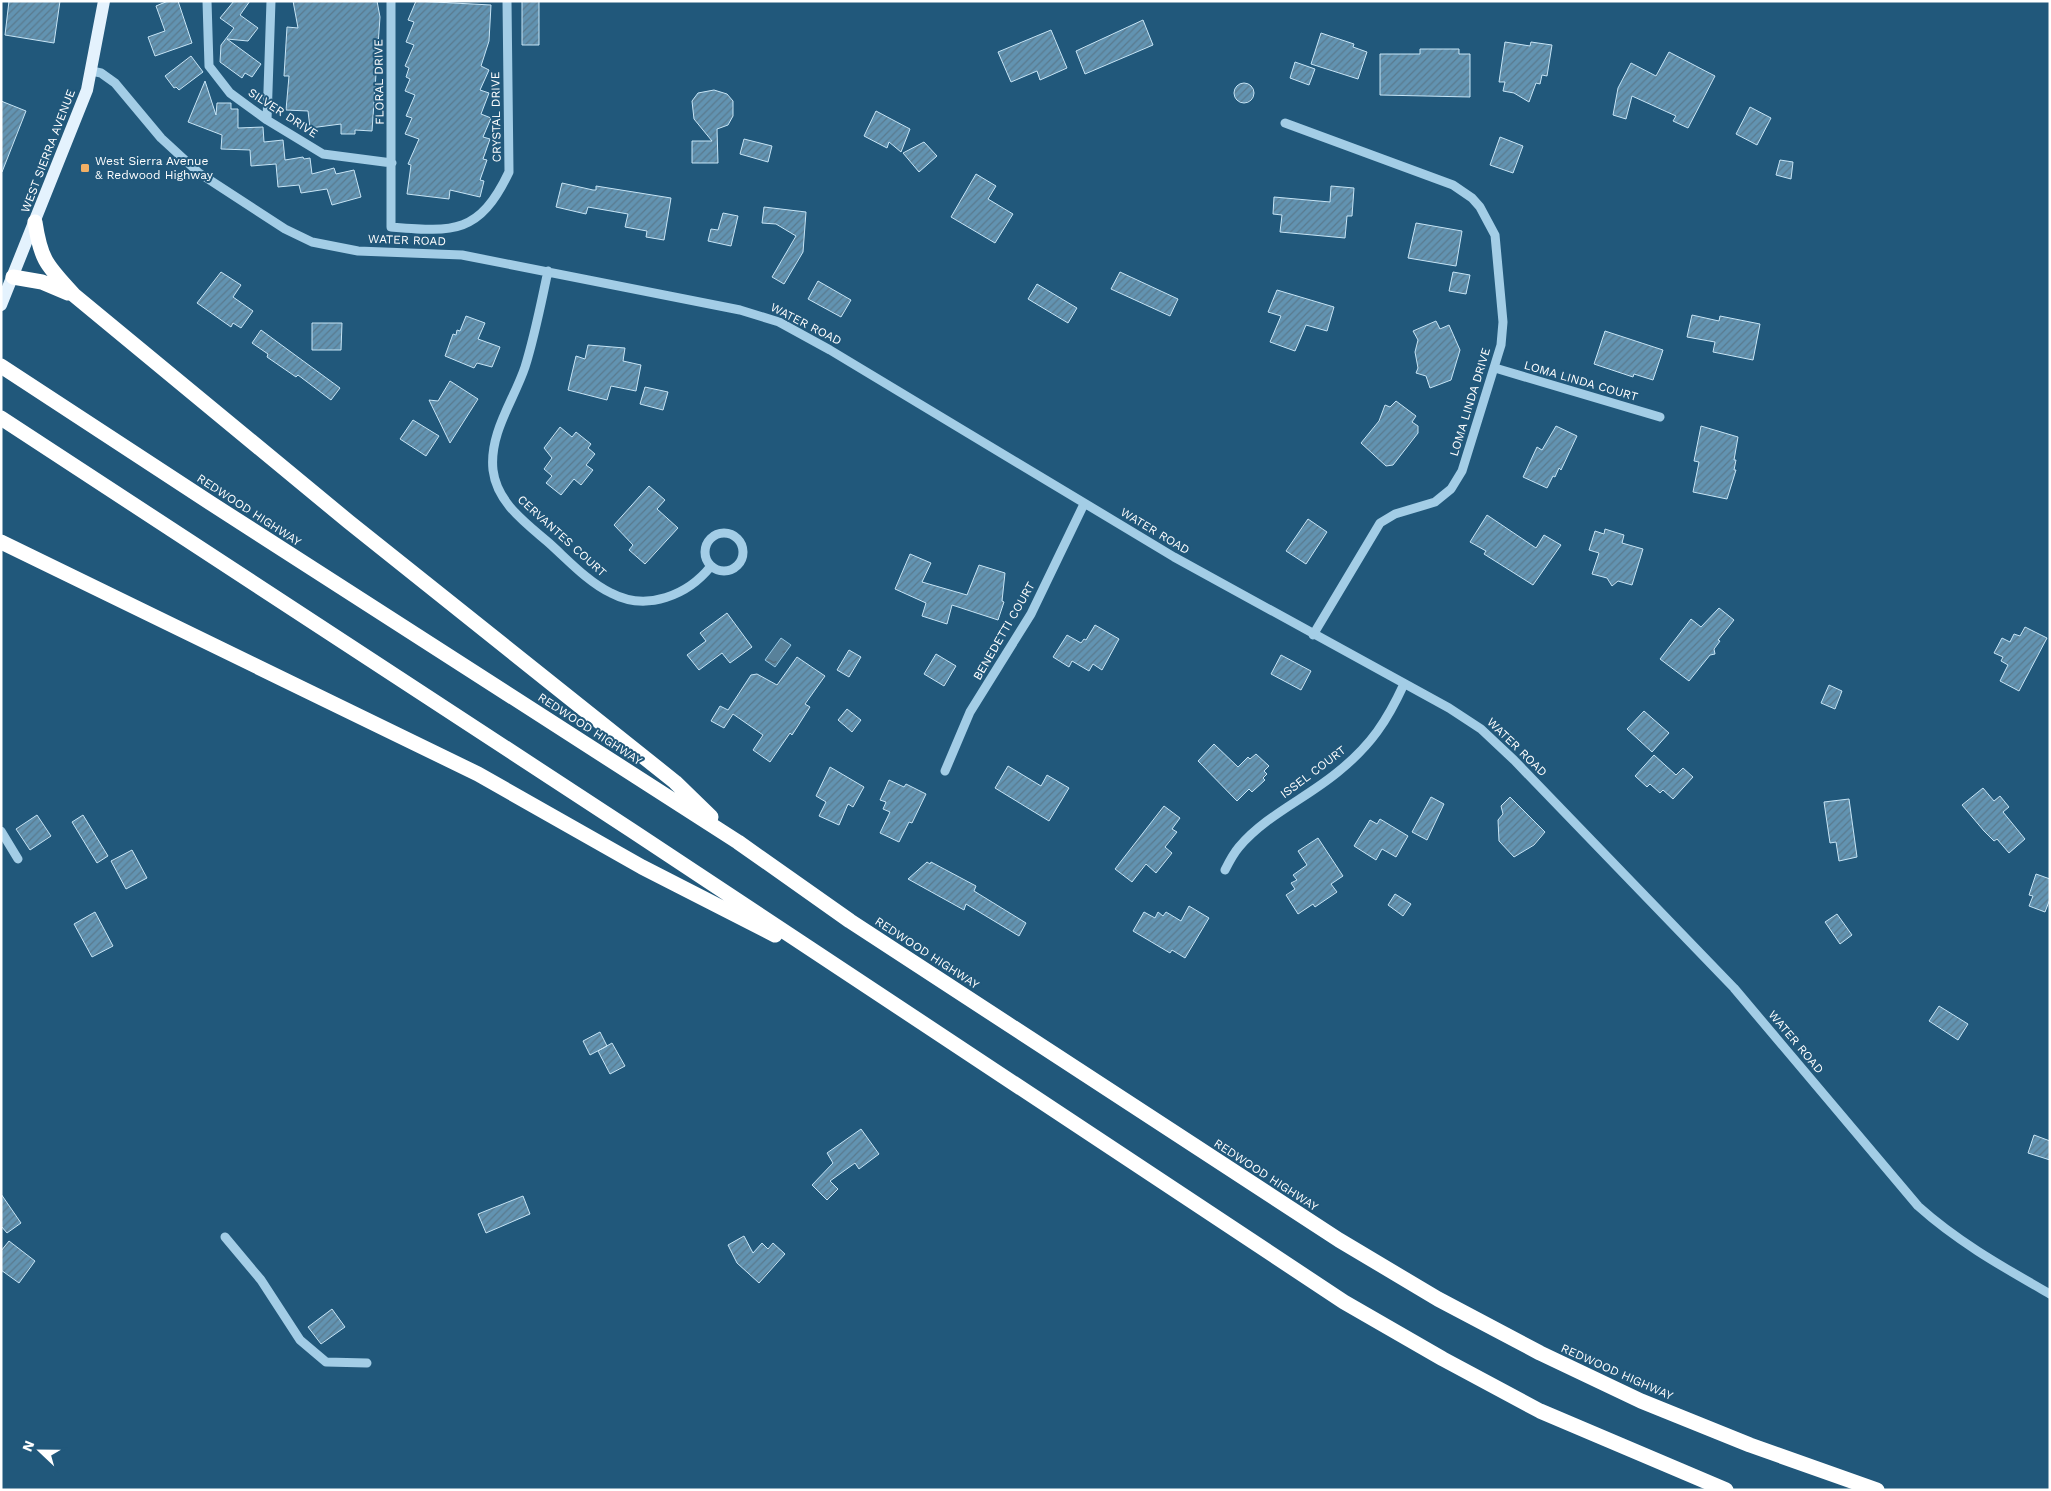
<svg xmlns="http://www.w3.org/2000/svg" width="2051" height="1491" font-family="'Work Sans',sans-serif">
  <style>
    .water { fill: url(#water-ripples); stroke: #97cae7 }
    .building { fill: url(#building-hatch); stroke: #c6e4f5 }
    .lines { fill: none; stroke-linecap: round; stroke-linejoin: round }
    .minor { stroke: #a3cde6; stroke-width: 9 }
    .major { stroke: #e4f2fd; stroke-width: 12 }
    .highway { stroke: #fff; stroke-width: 15 }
    .poi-dot { fill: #f2b065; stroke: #21587b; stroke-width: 2 }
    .labels { text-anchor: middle; stroke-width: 4; stroke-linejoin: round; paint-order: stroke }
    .street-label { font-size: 12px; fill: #fff; stroke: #21587b }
    .poi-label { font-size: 12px; fill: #fff; stroke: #21587b; text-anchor: start }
  </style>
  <defs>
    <pattern id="water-ripples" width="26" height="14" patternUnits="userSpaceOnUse" patternTransform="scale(1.25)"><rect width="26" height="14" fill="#58819a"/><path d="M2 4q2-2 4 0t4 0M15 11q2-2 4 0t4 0" fill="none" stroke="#536977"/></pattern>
    <pattern id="building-hatch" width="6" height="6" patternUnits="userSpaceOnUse" patternTransform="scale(1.25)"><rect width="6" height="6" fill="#6293b1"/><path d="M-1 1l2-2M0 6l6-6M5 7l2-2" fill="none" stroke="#5a7a8e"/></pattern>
  </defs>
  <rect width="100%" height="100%" fill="#21587b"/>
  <!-- water -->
  <path class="water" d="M781 638 791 645 775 667 765 660Z"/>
  <!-- building -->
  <path class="building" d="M9 1H60L54 43 5 35Z
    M168 1H178L192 43 155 56 148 37 165 31 156 6Z
    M234 1H250L240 15 258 28 248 41 227 39 261 64 252 77 245 73 242 78 220 62 221 45 234 28 220 18Z
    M293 1H377L380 17 372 131 355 130V134H341V124L310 128 308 111 286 110 289 76H284L287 27 298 28Z
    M416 1 491 5 489 41 481 66 489 70 480 90 489 93 481 114 491 118 483 137 490 139 483 159 487 160 480 180 484 181 480 197 450 190 449 199 407 194 411 165 408 164 419 139 405 134 412 118 406 116 415 95 405 91 410 79 406 77 409 68 405 66 414 45 406 42 414 22 408 20Z
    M522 1H539V45H522Z
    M1143 20 1153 45 1085 74 1076 51Z
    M1051 30 1067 68 1040 80 1037 71 1011 82 998 52Z
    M1321 33 1354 44 1353 47 1367 52 1358 79 1311 64Z
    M1505 42 1530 46 1531 42 1552 45 1547 76 1542 75 1540 84 1536 83 1529 102 1514 93 1503 91 1505 82H1499Z
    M1420 49H1459V54H1470V97L1380 95V54H1420Z
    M1669 52 1715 76 1688 128 1673 121 1676 116 1632 96 1626 119 1613 115 1618 88 1631 63 1656 76Z
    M191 56 203 72 179 90 176 87 174 88 165 76Z
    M1295 62 1315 69 1309 85 1290 78Z
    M205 81 216 115 217 103H231V109H238V128L263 127 264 142 283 140 285 160 303 157 304 159 310 158 312 174 334 168 336 174 354 170 361 197 332 205 327 189 301 193 299 185 278 187 276 164 251 166 250 150 221 149 222 135 188 122Z
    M1234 93a10 10 0 1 1 20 0a10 10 0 1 1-20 0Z
    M714 90 727 94 733 101V116L728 125 717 129 718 163H692V141H712L694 119 692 101 698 93Z
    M1 101 26 111 2 172H1Z
    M1750 107 1771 118 1757 145 1736 134Z
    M876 111 910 129 901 152 889 142 887 148 864 136Z
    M1500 137 1523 146 1513 173 1490 165Z
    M744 139 772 146 768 162 740 154Z
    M924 142 937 156 919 172 903 153Z
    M1780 160 1793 162 1791 179 1776 175Z
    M976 174 996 186 988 199 1013 214 995 243 951 217Z
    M562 183 593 190H596V186L671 198 664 240 646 237 647 231 625 227 628 214 588 207 586 214 556 207Z
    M1331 186 1354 188 1352 216H1347L1345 238 1280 232 1282 215 1273 214 1274 197 1330 202Z
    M764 207 806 212 803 252 784 284 772 277 796 236 776 224 762 223Z
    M723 213 738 216 731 246 708 241 711 229 718 230Z
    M1416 223 1462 231 1456 266 1408 258Z
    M221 272 241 285 233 297 253 311 241 328 233 323 231 327 197 303Z
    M1120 272 1178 299 1170 316 1111 289Z
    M1453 272 1470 275 1466 294 1449 291Z
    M818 281 851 300 841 317 808 299Z
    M1037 284 1077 308 1068 323 1028 299Z
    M1277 290 1334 307 1327 331 1306 325 1295 351 1270 342 1281 316 1268 312Z
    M1692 315 1719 321 1720 316 1760 324 1753 360 1713 352 1715 342 1687 337Z
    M466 316 485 323 478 339 500 347 492 367 477 363 474 368 445 356 453 334 456 335 457 330 460 331Z
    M1436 321 1440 329 1449 325 1460 350 1451 380 1430 388 1426 376 1416 373 1418 368 1415 352 1418 340 1413 331Z
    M312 323H342L341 350H312Z
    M261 330 340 388 331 400 298 375 296 377 267 357 268 354 252 343Z
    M1605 331 1663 350 1653 380 1634 374 1633 377 1594 364Z
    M588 345 625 348 623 361 641 365 636 391 611 386 607 400 568 390 576 356 585 359Z
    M450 381 478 399 450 443 429 400 438 401Z
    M645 387 668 392 663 410 640 404Z
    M1396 401 1416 416 1412 422 1418 426V433L1393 465 1386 466 1361 443 1379 421 1385 405 1390 407Z
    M413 420 439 436 426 456 400 439Z
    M1556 426 1577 436 1561 470 1559 468 1555 477 1553 476 1547 488 1523 477 1537 447 1542 450Z
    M1701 426 1738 437 1734 460H1736L1734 470H1736L1727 499 1693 492 1699 462 1694 461Z
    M560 427 572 437 576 432 591 444 588 448 595 454 586 465 593 470 581 485 574 479 561 495 546 483 552 476 544 469 552 458 544 448Z
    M649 486 665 500 657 509 678 528 645 564 629 550 633 545 614 525Z
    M1487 515 1536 548 1544 535 1561 545 1533 585 1484 554 1486 551 1470 542Z
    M1308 519 1327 532 1306 564 1286 551Z
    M1605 529 1624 535 1622 543 1643 549 1632 585 1618 581 1612 586 1607 578 1592 574 1599 553 1589 550 1595 531 1604 534Z
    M910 554 931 563 922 582 967 595 979 565 1005 573 1002 601 1004 602 998 620 952 605 947 624 922 616 926 603 895 589Z
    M1719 608 1734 620 1718 640 1720 641 1714 649 1715 654 1710 655 1689 681 1660 659 1691 619 1701 627Z
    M727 613 752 647 730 663 722 653 699 670 687 655 706 641 700 633Z
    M1095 625 1119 639 1102 670 1093 664 1089 671 1072 661 1069 667 1053 657 1067 635 1081 643 1084 639 1086 640Z
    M2025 627 2047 638 2019 691 2000 681 2008 665 2001 661 2003 657 1994 653 2002 638 2010 642 2014 634 2020 636Z
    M849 650 861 657 849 677 837 670Z
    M936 654 956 666 944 686 924 674Z
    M1281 655 1311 671 1301 690 1271 674Z
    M797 657 825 676 805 704 810 707 792 735 790 733 770 762 753 750 763 735 733 714 724 728 711 721 720 706 728 710 751 675 757 674 777 685Z
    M1829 685 1842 691 1835 709 1821 703Z
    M847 709 861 720 852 732 838 720Z
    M1644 711 1669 733 1652 752 1627 729Z
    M1214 744 1238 767 1248 757 1250 759 1256 754 1269 766 1264 771 1267 774 1263 778 1265 780 1252 792 1249 789 1237 801 1198 761Z
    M1654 755 1676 775 1683 768 1693 777 1673 799 1663 790 1660 793 1650 784 1647 787 1635 776Z
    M1008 766 1041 786 1047 775 1069 788 1049 821 995 788Z
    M830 767 864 787 853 807 848 804 839 825 819 816 826 802 816 796Z
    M889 780 904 787 906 784 926 794 912 823 909 822 899 842 880 833 890 812 883 809 886 802 880 800Z
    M1983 788 1994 801 2000 796 2009 807 2003 812 2025 839 2009 853 1997 839 1994 841 1984 831 1962 805Z
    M1431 797 1444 804 1427 840 1412 832Z
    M1510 797 1545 832 1534 845 1514 857 1499 841 1498 820 1503 814 1501 806Z
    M1849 799 1857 857 1839 861 1836 842 1830 843 1824 802Z
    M1164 806 1180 818 1172 829 1177 832 1165 847 1172 853 1156 873 1146 864 1132 882 1115 869Z
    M37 815 51 836 30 850 16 829Z
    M83 815 108 856 97 863 72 822Z
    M1380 819 1408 836 1396 857 1382 849 1376 860 1354 846 1370 820 1377 824Z
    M1318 838 1343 876 1331 884 1337 892 1315 907 1313 904 1298 914 1286 895 1295 889 1291 883 1297 880 1293 875 1307 865 1298 851Z
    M132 850 147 878 126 889 111 861Z
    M927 862 930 864 931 862 976 886 974 891 1026 923 1019 936 966 904 964 910 908 879Z
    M2036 874 2050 879V899L2045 912 2029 906 2033 896 2029 895Z
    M1395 894 1411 904 1403 916 1388 905Z
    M1189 906 1209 918 1185 958 1172 950 1170 953 1133 931 1144 912 1155 918 1158 912 1163 916 1166 912 1181 921Z
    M95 912 113 946 92 957 74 924Z
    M1837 914 1852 935 1840 944 1825 922Z
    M1939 1006 1968 1024 1958 1040 1929 1021Z
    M600 1032 607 1046 590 1055 583 1041Z
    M612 1043 625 1066 610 1074 598 1051Z
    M861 1129 879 1154 859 1169 855 1163 830 1181 838 1189 827 1200 812 1185 833 1163 827 1153Z
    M2034 1135 2050 1141V1160L2028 1153Z
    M1 1194 21 1223 7 1233 1 1226Z
    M523 1196 530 1214 486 1233 478 1214Z
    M744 1236 753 1253 762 1243 768 1249 773 1243 785 1254 759 1283 737 1263 728 1245Z
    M9 1241 35 1261 19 1283 1 1270V1251Z
    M332 1309 345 1327 321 1344 308 1327Z"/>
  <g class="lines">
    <!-- minor -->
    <path class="minor" d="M207 1 209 66 230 93 267 120 323 154 392 163
      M391 1V227C453 232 479 235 509 172L507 1
      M92 71 101 73 115 83 161 138 199 173 285 229 312 242 358 251 462 255 740 310 779 322 830 350 1174 557 1449 708 1481 729 1514 760 1734 988 1918 1206C1958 1242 2003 1267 2050 1294
      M267 120 271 1
      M1285 123 1453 185 1472 198 1480 207 1495 235 1503 322 1501 345 1462 471 1451 489 1435 502 1395 514 1380 523 1313 635
      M548 271C541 303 535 335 525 367 514 400 489 433 493 470 497 503 526 523 549 543 568 560 588 582 611 593 647 612 688 595 711 566
      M1495 368 1660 417
      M705 552a19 19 0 1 1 38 0a19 19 0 1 1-38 0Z
      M945 771 970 712 1031 614 1084 504
      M1 831 18 859
      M1225 870C1229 862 1233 854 1239 847 1266 815 1307 798 1339 771 1371 745 1387 721 1404 684
      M225 1237 261 1280 300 1340 326 1362 367 1363"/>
    <!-- major -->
    <path class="major" d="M1 305 87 90 104 1"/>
    <!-- highway -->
    <path class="highway" d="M35 222C41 262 48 266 74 295L349 522 675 782 711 817
      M13 277 42 282 68 293
      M1 366 212 504 738 842 850 921 1339 1240 1438 1299 1540 1353 1641 1401 1750 1445 1877 1490
      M1 418 631 830 1344 1302 1443 1359 1540 1411 1726 1490
      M1 542 478 774 642 867 775 935"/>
  </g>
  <!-- markers -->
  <rect class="poi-dot" x="80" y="163" width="10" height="10" rx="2.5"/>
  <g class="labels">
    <!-- street labels -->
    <g class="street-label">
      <text transform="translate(379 82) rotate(-91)" y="4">FLORAL DRIVE</text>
      <text transform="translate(283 113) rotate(33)" y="4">SILVER DRIVE</text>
      <text transform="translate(496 117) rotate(-91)" y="4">CRYSTAL DRIVE</text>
      <text transform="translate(48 151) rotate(-69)" y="4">WEST SIERRA AVENUE</text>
      <text transform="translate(407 240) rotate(2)" y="4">WATER ROAD</text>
      <text transform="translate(806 324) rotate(27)" y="4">WATER ROAD</text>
      <text transform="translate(1581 381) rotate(16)" y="4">LOMA LINDA COURT</text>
      <text transform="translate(1470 402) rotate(-73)" y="4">LOMA LINDA DRIVE</text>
      <text transform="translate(249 510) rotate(33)" y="4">REDWOOD HIGHWAY</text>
      <text transform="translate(1155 531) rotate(31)" y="4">WATER ROAD</text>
      <text transform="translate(562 536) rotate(42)" y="4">CERVANTES COURT</text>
      <text transform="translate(1004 631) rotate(-60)" y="4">BENEDETTI COURT</text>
      <text transform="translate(590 729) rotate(33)" y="4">REDWOOD HIGHWAY</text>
      <text transform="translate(1517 747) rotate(44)" y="4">WATER ROAD</text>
      <text transform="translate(1313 772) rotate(-37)" y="4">ISSEL COURT</text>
      <text transform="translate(927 953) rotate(33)" y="4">REDWOOD HIGHWAY</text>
      <text transform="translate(1796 1042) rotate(50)" y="4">WATER ROAD</text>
      <text transform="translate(1266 1175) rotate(33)" y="4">REDWOOD HIGHWAY</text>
      <text transform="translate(1617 1372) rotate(24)" y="4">REDWOOD HIGHWAY</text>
    </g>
    <!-- poi labels -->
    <g class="poi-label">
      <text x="95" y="165">West Sierra Avenue<tspan x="95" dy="14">&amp; Redwood Highway</tspan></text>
    </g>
  </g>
  <!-- border -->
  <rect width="2051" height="1491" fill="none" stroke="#ffffff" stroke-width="5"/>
  <!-- north arrow -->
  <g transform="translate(40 1451) rotate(292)" stroke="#21587b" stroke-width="4" paint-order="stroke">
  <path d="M0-4L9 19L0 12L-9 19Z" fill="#ffffff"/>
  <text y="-8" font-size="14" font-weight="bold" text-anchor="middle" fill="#ffffff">N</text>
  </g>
</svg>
